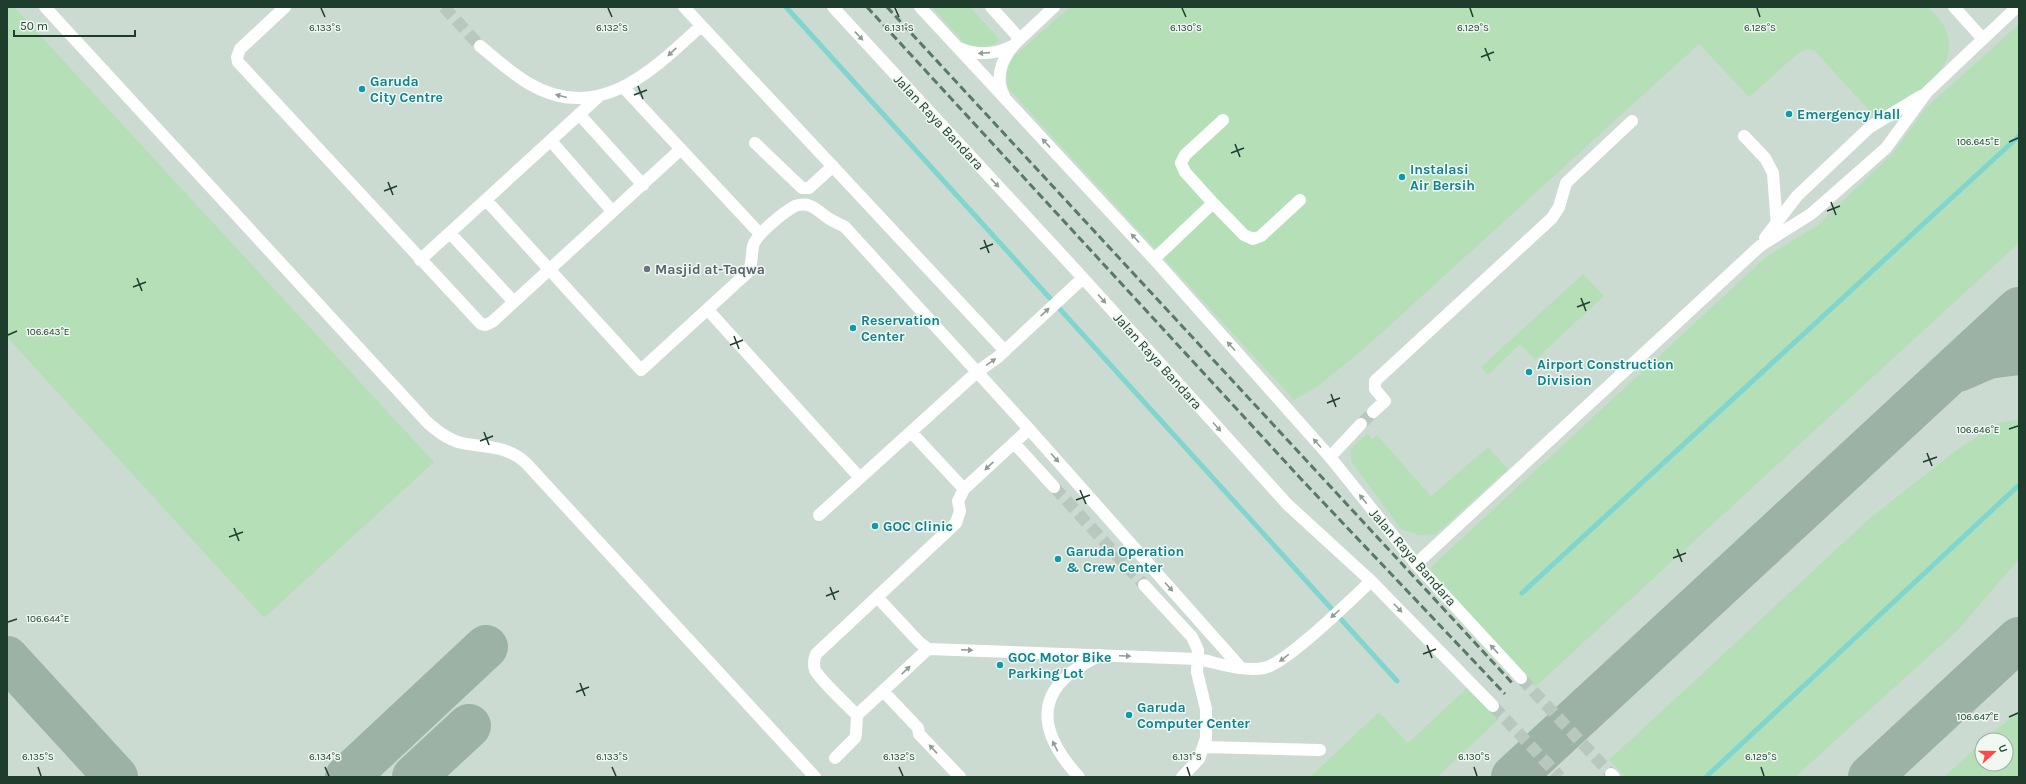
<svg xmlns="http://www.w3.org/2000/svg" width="2026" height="784" font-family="Karla,sans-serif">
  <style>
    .built { fill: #ccdbd1; fill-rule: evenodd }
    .green { fill: #b5dfb6 }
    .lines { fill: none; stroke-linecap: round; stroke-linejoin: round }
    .stream { stroke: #80d6ce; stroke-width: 5 }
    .taxiway { stroke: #9bb2a5; stroke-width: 44 }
    .minor-tunnel { stroke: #b8c8be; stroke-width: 12; stroke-dasharray: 12 6; stroke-linecap: butt }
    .minor { stroke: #fff; stroke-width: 12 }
    .rail { stroke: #587968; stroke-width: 3; stroke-dasharray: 8 4; stroke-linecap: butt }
    .oneway { fill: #8e9e96 }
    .ticks { fill: none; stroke: #1e3d2d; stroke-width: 1.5 }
    .culture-dot { fill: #0f9aa8; stroke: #eff8f1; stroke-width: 1.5 }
    .worship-dot { fill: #6b7280; stroke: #eff8f1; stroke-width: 1.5 }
    .labels { text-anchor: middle; stroke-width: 3; stroke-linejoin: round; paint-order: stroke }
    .culture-label { font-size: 14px; font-weight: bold; fill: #0d838f; stroke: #eff8f1; text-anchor: start }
    .street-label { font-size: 14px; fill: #1e3d2d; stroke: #eff8f1 }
    .worship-label { font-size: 14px; font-weight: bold; fill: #5b616d; stroke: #eff8f1; text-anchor: start }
    .ticks-label { font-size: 10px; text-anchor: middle; fill: #1e3d2d; stroke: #eff8f1; stroke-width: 3; stroke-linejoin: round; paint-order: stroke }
  </style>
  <rect width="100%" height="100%" fill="#deebe2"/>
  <!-- built -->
  <path class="built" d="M7 7H2019V777H7ZM1982 740H2006V764H1982Z"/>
  <!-- green -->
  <path class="green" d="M7 7H14L434 462 264 618 7 337Z
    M932 7H970L1000 40 991 46 970 49Z
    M1070 7H1928C1932 12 1939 17 1942 23 1970 69 1908 99 1876 118L1815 51 1809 49 1801 51 1749 97 1699 44 1365 348 1318 386 1294 400 1007 87V68L1014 56Z
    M2019 24V243L1535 687 1432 577 1429 571 1431 567 1766 257 1818 225 1894 152 1926 108Z
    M1583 274 1604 296 1535 360 1520 344 1488 375 1481 367Z
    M2016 420H2019V559L1958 630 1795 777H1625L1609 760 1871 517 1958 449 1989 429 2002 422Z
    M1367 433 1372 439 1377 435 1431 496 1488 447 1508 469 1436 534 1419 535 1401 529 1351 461V449Z
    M1468 687 1499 719 1437 777H1310L1379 712 1408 743Z
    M2019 711V777H1944L1982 742V764H2006V740H1984Z"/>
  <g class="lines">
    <!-- stream -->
    <path class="stream" d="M786 7 1397 681
      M1522 593 2019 136
      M1706 777 2019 485"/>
    <!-- taxiway -->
    <path class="taxiway" d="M1958 370 1988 357 2019 353
      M7 658 116 777
      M347 777 486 647
      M414 777 469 726
      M1513 777 2019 309
      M1870 777 2019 639"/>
    <!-- minor-tunnel -->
    <path class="minor-tunnel" d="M444 7 480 46
      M1361 424 1373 412
      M1054 487 1144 585
      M1521 678 1611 774
      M1493 706 1560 777"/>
    <!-- minor -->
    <path class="minor" d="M45 7 427 422C437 431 448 440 462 443 486 448 507 445 526 463L815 777
      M285 7 240 49 237 57 238 62 481 324 485 325 492 322 681 149
      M684 7 1005 351
      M833 7 1083 278 1287 504 1371 581 1493 706
      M920 7 1154 259 1330 457 1416 564 1521 678
      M991 7 1020 39 1054 7
      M1954 7 1983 39 2017 7
      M480 46C496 59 511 73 528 83 598 125 652 71 701 26
      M959 48C976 55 995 55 1012 46
      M623 87 760 234
      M1004 96C993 76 1004 53 1020 39
      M579 114 643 185
      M1744 136 1765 158 1773 173 1777 227
      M551 141 612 211
      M755 143 802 188H809L833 166
      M486 200 641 370 747 273C753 265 751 256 753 246 756 234 784 212 795 206 811 201 816 210 828 218 834 222 840 224 845 227L1029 429 1241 668
      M1213 203 1185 172 1181 163 1185 155 1223 120
      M450 233 513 301
      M1765 238 1797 196 1870 127 1921 96
      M1154 259 1213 203 1244 235 1253 239 1261 236 1300 200
      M420 260 598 97
      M708 310 860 478
      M1373 412 1385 401 1375 389V381L1552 218 1559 207 1566 183 1632 121
      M911 432 964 489 958 501 960 511 956 523 877 597 919 642 928 649 1198 659C1218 663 1243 672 1264 668 1286 664 1352 599 1371 581
      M1014 443 1054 487
      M1330 457 1361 424
      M964 489 1029 429
      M819 515 977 372 998 357 1083 278
      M1416 564 1760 246 1811 214 1886 148 1927 92 1983 39
      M1144 585 1192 637 1198 650 1197 672 1206 709V738L1199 759 1182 777
      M877 597 816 654C814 659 813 664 815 670 820 680 848 706 857 715L928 649
      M883 691 918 728 919 734 960 777
      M1204 747 1320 750
      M835 758 855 738 856 734 857 715
      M1611 774 1614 777
      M1079 777C1052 748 1030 709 1067 676 1077 667 1089 661 1100 655"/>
    <!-- rail -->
    <path class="rail" d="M867 7 1302 480 1505 694
      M887 7 1514 685"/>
  </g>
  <!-- one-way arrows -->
  <defs><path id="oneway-solid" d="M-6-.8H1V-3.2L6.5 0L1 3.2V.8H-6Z"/></defs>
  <g class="oneway">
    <use href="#oneway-solid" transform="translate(859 36) rotate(47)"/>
    <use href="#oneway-solid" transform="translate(672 52) rotate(137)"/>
    <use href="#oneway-solid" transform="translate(984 53) rotate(176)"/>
    <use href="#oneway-solid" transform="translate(561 96) rotate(-165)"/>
    <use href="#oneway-solid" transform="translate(1046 143) rotate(-133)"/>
    <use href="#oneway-solid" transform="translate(995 183) rotate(47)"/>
    <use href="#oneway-solid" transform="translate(1135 238) rotate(-133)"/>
    <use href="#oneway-solid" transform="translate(1102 299) rotate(48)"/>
    <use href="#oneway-solid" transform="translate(1045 312) rotate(-43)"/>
    <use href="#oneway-solid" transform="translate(1231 346) rotate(-132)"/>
    <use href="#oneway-solid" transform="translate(991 362) rotate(-34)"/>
    <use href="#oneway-solid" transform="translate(1217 427) rotate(48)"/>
    <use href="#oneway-solid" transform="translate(1317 443) rotate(-132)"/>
    <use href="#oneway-solid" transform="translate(1055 458) rotate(48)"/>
    <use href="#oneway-solid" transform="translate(989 466) rotate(137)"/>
    <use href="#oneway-solid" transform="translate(1363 499) rotate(-129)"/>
    <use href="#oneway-solid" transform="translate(1169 587) rotate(48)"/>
    <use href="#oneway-solid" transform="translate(1398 608) rotate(46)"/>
    <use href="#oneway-solid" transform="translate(1335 614) rotate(138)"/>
    <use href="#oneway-solid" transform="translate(1494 649) rotate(-133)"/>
    <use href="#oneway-solid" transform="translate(967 650) rotate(2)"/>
    <use href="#oneway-solid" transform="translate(1125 656) rotate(2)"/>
    <use href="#oneway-solid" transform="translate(1284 658) rotate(143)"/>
    <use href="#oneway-solid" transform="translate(906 670) rotate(-43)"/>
    <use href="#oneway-solid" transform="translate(1055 746) rotate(-117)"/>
    <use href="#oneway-solid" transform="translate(933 749) rotate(-133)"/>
  </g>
  <!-- ticks -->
  <path class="ticks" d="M321 8 325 17M608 8 612 17M895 8 899 17M1182 8 1186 17M1470 8 1473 17M1757 8 1760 17M1485 48 1490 61M1481 57 1494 52M638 86 643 99M634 95 647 90M2009 142 2018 138M1235 144 1240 157M1231 153 1244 148M388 182 393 195M384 191 397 186M1831 202 1836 215M1827 211 1840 206M984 240 989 253M980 249 993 244M137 278 142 291M133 287 146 282M1581 298 1586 311M1577 307 1590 302M8 335 17 331M734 336 739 349M730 345 743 340M1331 394 1336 407M1327 403 1340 398M2009 429 2018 426M484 432 489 445M480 441 493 436M1927 453 1932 466M1923 462 1937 457M1080 490 1086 504M1076 500 1090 495M234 528 239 541M229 537 243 532M1677 549 1682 562M1673 558 1686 553M830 587 835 600M826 596 839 591M8 622 17 619M1427 645 1432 658M1423 654 1436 649M580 683 585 696M576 692 589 687M2009 717 2018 713M38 767 41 776M325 767 329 776M612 767 616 776M899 767 903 776M1187 767 1190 776M1474 767 1477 776M1761 767 1764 776"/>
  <!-- markers -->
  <g class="culture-dot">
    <circle cx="362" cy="89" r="4"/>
    <circle cx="1789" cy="114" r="4"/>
    <circle cx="1402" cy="177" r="4"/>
    <circle cx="853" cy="328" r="4"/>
    <circle cx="1529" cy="372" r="4"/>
    <circle cx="875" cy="526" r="4"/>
    <circle cx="1058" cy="559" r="4"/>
    <circle cx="1000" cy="665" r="4"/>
    <circle cx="1129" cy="715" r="4"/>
  </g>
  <circle class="worship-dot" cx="647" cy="269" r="4"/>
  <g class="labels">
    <!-- culture labels -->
    <g class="culture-label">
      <text x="370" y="86">Garuda<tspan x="370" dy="16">City Centre</tspan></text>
      <text x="1797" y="119">Emergency Hall</text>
      <text x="1410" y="174">Instalasi<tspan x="1410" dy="16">Air Bersih</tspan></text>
      <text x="861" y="325">Reservation<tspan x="861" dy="16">Center</tspan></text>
      <text x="1537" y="369">Airport Construction<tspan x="1537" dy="16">Division</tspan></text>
      <text x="883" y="531">GOC Clinic</text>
      <text x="1066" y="556">Garuda Operation<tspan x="1066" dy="16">&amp; Crew Center</tspan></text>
      <text x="1008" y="662">GOC Motor Bike<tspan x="1008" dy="16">Parking Lot</tspan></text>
      <text x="1137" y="712">Garuda<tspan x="1137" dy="16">Computer Center</tspan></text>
    </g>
    <!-- street labels -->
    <g class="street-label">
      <text transform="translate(939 122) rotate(47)" y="5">Jalan Raya Bandara</text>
      <text transform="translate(1158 361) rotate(48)" y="5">Jalan Raya Bandara</text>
      <text transform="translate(1413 557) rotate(49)" y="5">Jalan Raya Bandara</text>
    </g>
    <!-- worship labels -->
    <g class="worship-label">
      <text x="655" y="274">Masjid at-Taqwa</text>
    </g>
  </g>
  <g class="ticks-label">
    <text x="1186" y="31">6.130°S</text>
    <text x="325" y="31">6.133°S</text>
    <text x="612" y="31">6.132°S</text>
    <text x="899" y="31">6.131°S</text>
    <text x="1473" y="31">6.129°S</text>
    <text x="1760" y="31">6.128°S</text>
    <text x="1978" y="145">106.645°E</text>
    <text x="48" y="335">106.643°E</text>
    <text x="1978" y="433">106.646°E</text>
    <text x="48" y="622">106.644°E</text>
    <text x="1978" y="720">106.647°E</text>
    <text x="38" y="760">6.135°S</text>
    <text x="325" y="760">6.134°S</text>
    <text x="612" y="760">6.133°S</text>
    <text x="899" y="760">6.132°S</text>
    <text x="1187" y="760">6.131°S</text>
    <text x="1474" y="760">6.130°S</text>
    <text x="1761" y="760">6.129°S</text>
  </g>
  <!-- border -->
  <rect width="2026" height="784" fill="none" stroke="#1e3d2d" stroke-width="16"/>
  <!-- north arrow -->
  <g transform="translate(1994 752) rotate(69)"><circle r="19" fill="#eff8f1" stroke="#9bada3"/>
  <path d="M0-3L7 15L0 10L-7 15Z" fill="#ff4949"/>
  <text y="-6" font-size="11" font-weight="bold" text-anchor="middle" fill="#1e3d2d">U</text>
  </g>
  <!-- scale -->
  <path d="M14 30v6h121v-6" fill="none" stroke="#1e3d2d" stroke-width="2"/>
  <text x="20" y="30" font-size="12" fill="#1e3d2d" stroke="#eff8f1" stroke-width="3" paint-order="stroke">50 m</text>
</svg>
